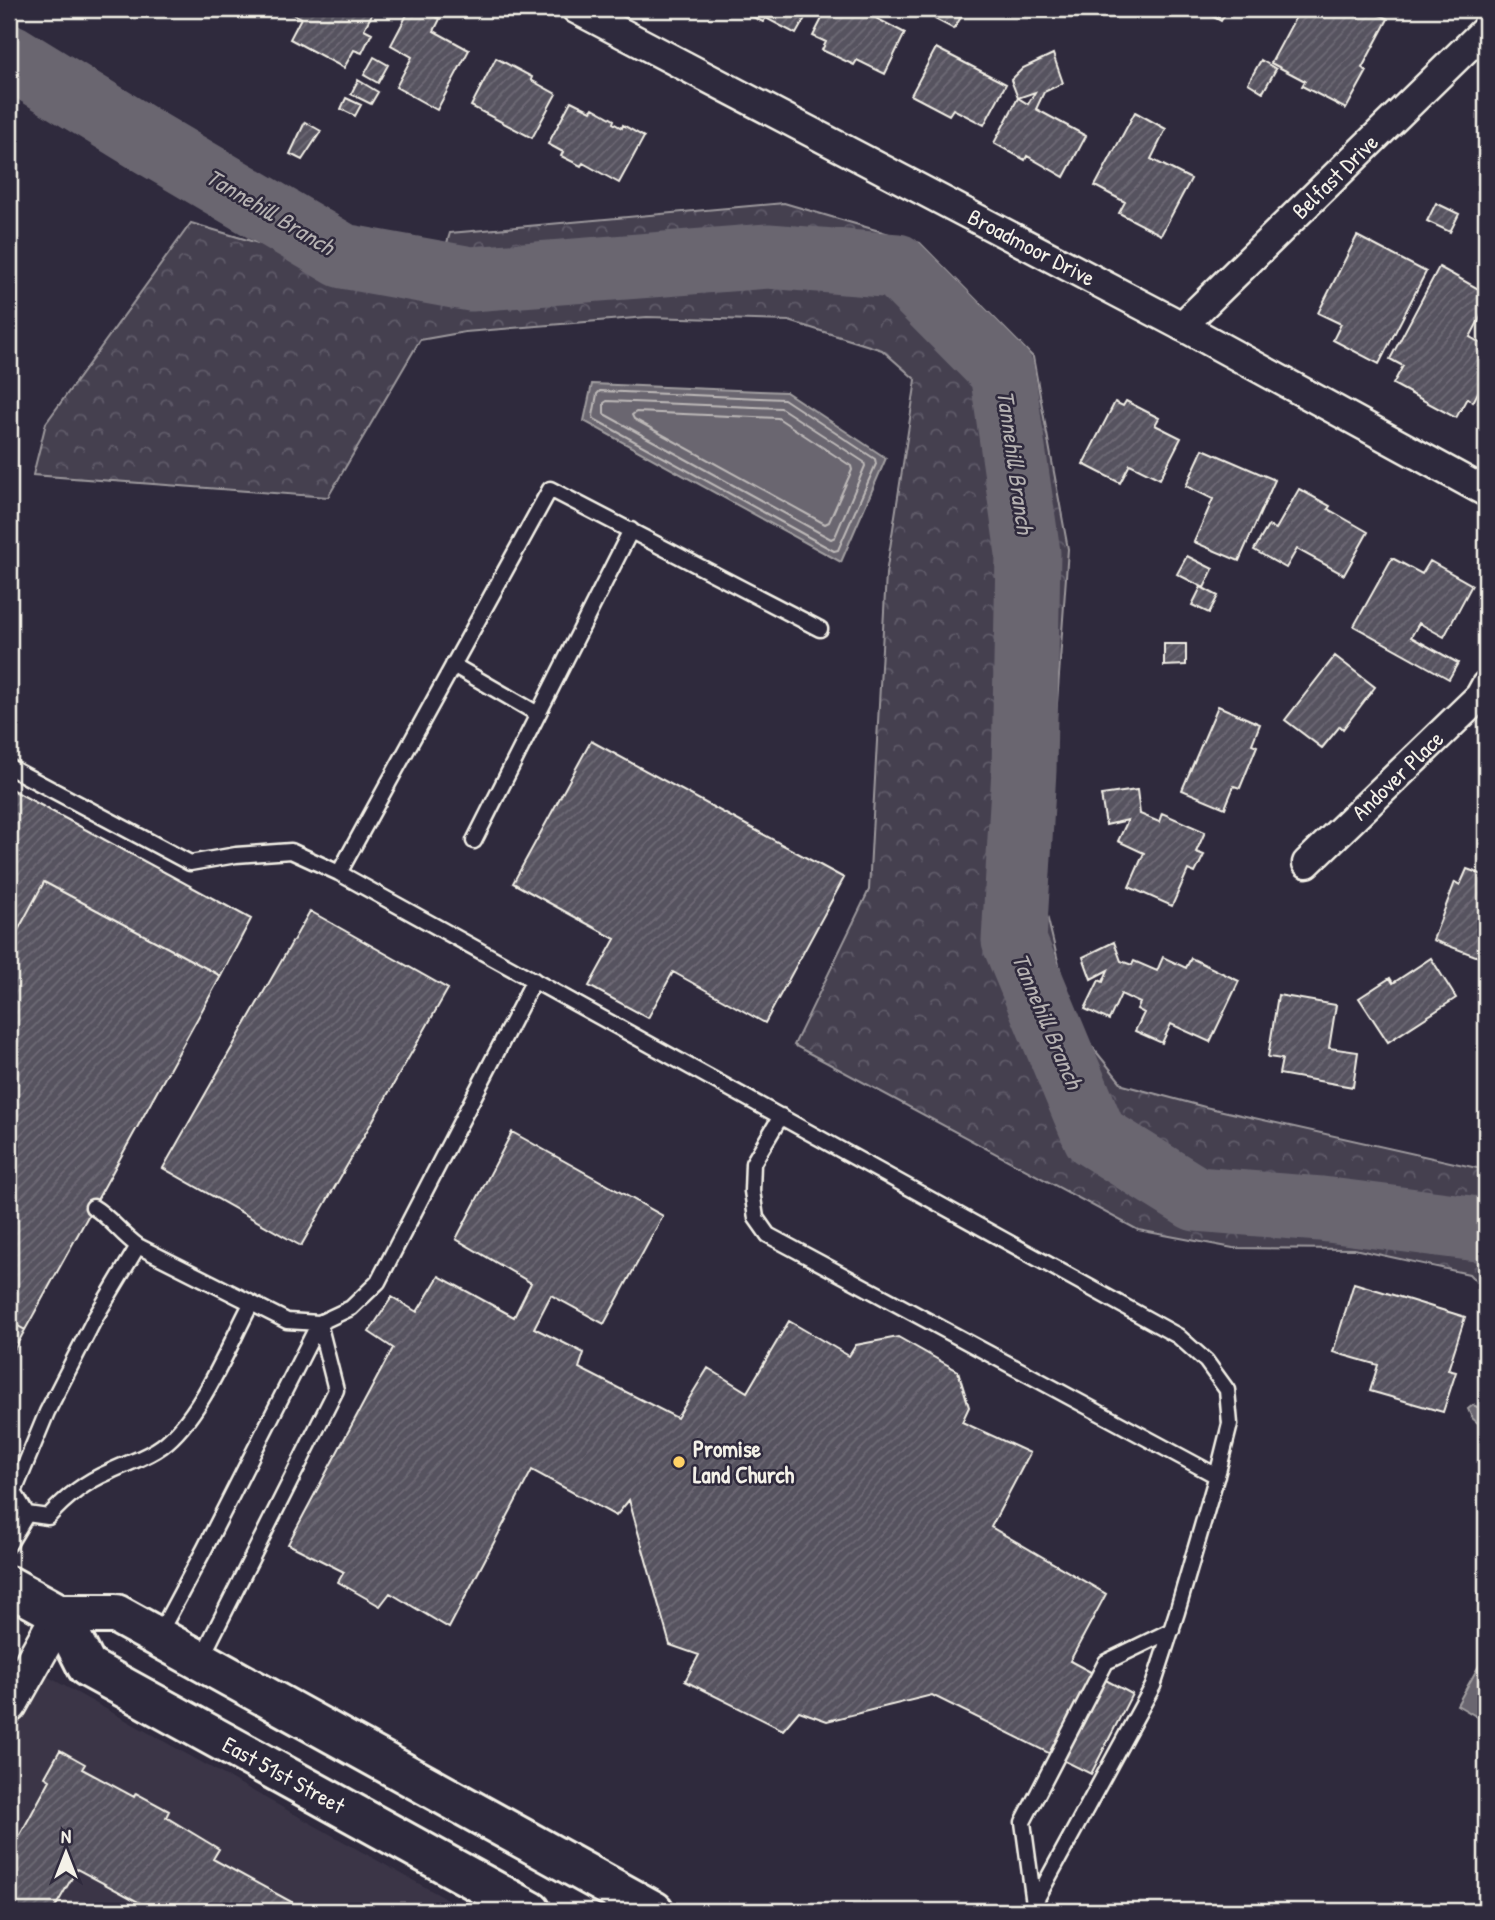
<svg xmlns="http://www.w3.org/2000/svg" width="1495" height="1920" font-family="'Patrick Hand',sans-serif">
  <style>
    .built { fill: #3b3647 }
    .forest { fill: url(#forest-crowns); stroke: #9c989c; stroke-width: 2 }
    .water { fill: #6a6670; stroke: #a19ea0; stroke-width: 2 }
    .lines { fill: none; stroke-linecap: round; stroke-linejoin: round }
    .shore { stroke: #bdb9b8; stroke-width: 2 }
    .river { stroke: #6a6670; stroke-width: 65 }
    .building { fill: url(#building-hatch); stroke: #f4f1e8; stroke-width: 2 }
    .service-casing { stroke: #f4f1e8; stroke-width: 19 }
    .minor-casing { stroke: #f4f1e8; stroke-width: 33 }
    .tertiary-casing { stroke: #f4f1e8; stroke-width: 40 }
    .secondary-casing { stroke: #f4f1e8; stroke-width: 44 }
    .service { stroke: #2f2a3d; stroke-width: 14 }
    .minor { stroke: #2f2a3d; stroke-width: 28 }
    .tertiary { stroke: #2f2a3d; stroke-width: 35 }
    .secondary { stroke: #2f2a3d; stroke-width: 38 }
    .poi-dot { fill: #ffd166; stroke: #2f2a3d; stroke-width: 2.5 }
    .labels { text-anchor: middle; stroke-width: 5; stroke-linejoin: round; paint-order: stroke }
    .street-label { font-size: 23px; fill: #f4f1e8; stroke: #2f2a3d }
    .poi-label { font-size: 23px; font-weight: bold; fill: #f4f1e8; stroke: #2f2a3d; text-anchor: start }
    .water-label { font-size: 24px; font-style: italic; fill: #b6b2b2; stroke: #2f2a3d }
  </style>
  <defs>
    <pattern id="forest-crowns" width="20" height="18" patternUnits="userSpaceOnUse" patternTransform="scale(1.75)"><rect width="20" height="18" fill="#454050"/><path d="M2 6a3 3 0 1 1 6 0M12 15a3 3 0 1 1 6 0" fill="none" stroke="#605c69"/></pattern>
    <pattern id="building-hatch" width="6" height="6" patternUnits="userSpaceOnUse" patternTransform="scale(1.75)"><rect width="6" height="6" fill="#56525f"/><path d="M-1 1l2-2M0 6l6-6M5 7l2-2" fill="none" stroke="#6f6b76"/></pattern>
  </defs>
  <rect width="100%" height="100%" fill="#2f2a3d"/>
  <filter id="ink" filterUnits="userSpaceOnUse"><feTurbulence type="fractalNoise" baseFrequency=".0143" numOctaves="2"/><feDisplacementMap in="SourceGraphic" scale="14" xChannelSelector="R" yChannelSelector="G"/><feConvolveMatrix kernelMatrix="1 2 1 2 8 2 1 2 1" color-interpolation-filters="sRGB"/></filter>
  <g filter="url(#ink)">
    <!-- built -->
    <path class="built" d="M9 1655 468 1911H9Z"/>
    <!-- forest -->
    <path class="forest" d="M784 203 920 243 1033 357 1068 549 1043 899 1073 1023 1123 1085 1205 1107 1486 1170V1292L1469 1274 1354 1249 1233 1248 1138 1230 794 1045 869 890 886 574 916 380 882 350 789 321 647 317 465 332 420 340 328 497 33 475 46 423 191 223 431 295 450 233Z"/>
    <!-- water -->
    <path class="water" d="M592 384 786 392 886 458 841 562 584 421Z
      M1473 1405 1486 1411V1430L1472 1418 1468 1409Z
      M1486 1653V1722L1457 1705Z"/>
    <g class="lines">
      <!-- shore -->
      <path class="shore" d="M600 391 784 399 875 459 876 464 838 550 834 551 594 419 593 416 597 394Z
        M607 401 781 408 864 462 865 466 835 537 831 539 604 414V403Z
        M636 412 778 418 851 466 852 470 829 522 825 524 634 419 632 415Z"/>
      <!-- river -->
      <path class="river" d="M9 56 149 142 343 256 471 279 768 256 897 266 1002 372 1028 553 1024 770 1014 941 1095 1136 1196 1199 1321 1209 1486 1230"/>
    </g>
    <!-- building -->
    <path class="building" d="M283 9H375L364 29 372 33 362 53 354 50 344 68 290 39 301 18Z
      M410 9H421L440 19 434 31 469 50 437 110 396 87 412 57 391 45Z
      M737 9H810L796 34 766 18 763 22Z
      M827 9H873L870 15 905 33 885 74 857 60 854 65 822 50 826 42 813 36Z
      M940 9H959L964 12 954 29 935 19Z
      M1199 9H1228L1221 21Z
      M1300 9H1368L1388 19 1362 68 1367 71 1346 109 1302 86 1305 81 1271 63Z
      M936 48 1006 84 984 125 953 109 949 115 911 95Z
      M1053 54 1063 83 1044 92 1036 109 1086 136 1064 177 1027 156 1025 160 994 143 1018 98 1028 104 1035 92 1018 98 1011 80 1023 68Z
      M374 57 388 65 378 83 364 75Z
      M496 58 532 77 531 80 556 94 532 138 471 106Z
      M1261 60 1276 69 1263 92 1248 83Z
      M358 80 378 92 371 104 351 94Z
      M346 98 361 105 355 116 341 109Z
      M571 101 591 111 593 108 614 120 613 123 622 128 623 125 644 137 619 183 583 163 581 166 561 156 563 152 548 144Z
      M1135 112 1166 129 1151 159 1191 179 1161 235 1119 213 1125 202 1095 186Z
      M305 122 321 131 302 160 290 154Z
      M1436 203 1459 214 1450 232 1427 221Z
      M1357 236 1426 272 1379 364 1333 340 1341 324 1318 313Z
      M1439 267 1486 293V307L1470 337 1486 346V378L1473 402 1467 398 1456 418 1393 384 1403 366 1390 359Z
      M1486 388V407L1478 403Z
      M1126 401 1159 418 1155 425 1181 438 1160 479 1130 464 1120 483 1083 464 1115 402 1123 406Z
      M1203 449 1275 480 1239 561 1194 542 1213 499 1186 486Z
      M1299 489 1330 506 1328 509 1368 532 1344 575 1297 549 1286 568 1254 550 1268 526 1276 529Z
      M1187 556 1213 569 1204 588 1177 574Z
      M1392 558 1422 574 1430 561 1472 585 1444 637 1419 623 1411 637 1458 663 1449 679 1354 626Z
      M1201 587 1218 596 1209 613 1192 605Z
      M1164 644H1186V665L1164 666Z
      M1335 656 1375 687 1343 729 1340 726 1322 748 1285 720Z
      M1218 706 1260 724 1252 744 1257 746 1240 788 1234 786 1225 808 1182 790Z
      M591 741 844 878 765 1023 673 972 648 1018 589 986 615 939 513 883Z
      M9 788 251 919 221 976 44 882 9 947Z
      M1137 790 1140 814 1159 822 1162 813 1205 832 1196 852 1204 855 1195 873 1188 870 1172 906 1129 887 1144 853 1118 841 1128 820 1106 825 1101 795Z
      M1467 869 1486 876V945L1481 958 1433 940 1455 882 1460 885Z
      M44 882 221 976 25 1330 9 1321V947Z
      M310 911 448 989 301 1246 163 1168Z
      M1114 942 1121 961 1132 965 1134 961 1157 971 1163 957 1186 968 1191 958 1239 981 1210 1042 1171 1024 1162 1043 1135 1031 1144 1013 1137 1009 1140 1003 1121 994 1109 1020 1085 1009 1099 980 1103 982 1108 970 1091 979 1083 957Z
      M1431 958 1456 998 1388 1042 1359 998 1390 978 1393 983Z
      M1278 995 1336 1005 1329 1048 1358 1052 1353 1087 1279 1074 1282 1059 1268 1057Z
      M512 1132 663 1216 604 1324 551 1295 534 1328 584 1353 579 1368 677 1418 708 1368 747 1392 789 1321 849 1356 856 1345 898 1337 958 1371 969 1407 962 1422 1030 1453 991 1527 1106 1594 1070 1661 1132 1694 1091 1774 932 1695 827 1721 799 1711 783 1730 685 1681 699 1655 670 1645 629 1500 616 1516 532 1470 449 1628 390 1593 380 1606 338 1582 344 1572 288 1544 393 1348 369 1332 392 1297 417 1312 439 1276 514 1317 531 1283 456 1239Z
      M1354 1283 1465 1317 1448 1370 1456 1372 1443 1412 1370 1391 1378 1365 1333 1352Z
      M9 1321 25 1330 9 1359Z
      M60 1750 85 1764 82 1769 134 1797 136 1793 169 1811 166 1817 219 1849 213 1859 308 1911H155L77 1869 53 1911H9V1855L50 1780 45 1777Z"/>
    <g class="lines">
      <defs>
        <path id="service" d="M453 665 538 714
          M9 767 190 863 236 855 291 851 339 873 1178 1336 1206 1361 1227 1390 1230 1424 1219 1468 1177 1612 1153 1686 1034 1904
          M474 841 631 530
          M339 873 550 489 820 629
          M781 1116 753 1163 752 1191 756 1218 768 1235 1217 1476
          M93 1207C110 1217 121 1234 138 1246L287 1321 319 1323 351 1308 378 1282 534 980
          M27 1514 48 1517C65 1498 85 1482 109 1472 127 1463 146 1458 162 1446 201 1417 228 1347 251 1304
          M27 1514 14 1492 47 1412 95 1318 138 1246
          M9 1544 27 1514
          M158 1636 205 1548 319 1323
          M201 1659 336 1390 319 1323
          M1034 1904 1023 1822 1106 1662 1172 1630"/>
        <g id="minor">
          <path id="s1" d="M576 9 1182 326 1486 492"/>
          <path id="s2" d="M1182 326 1486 29"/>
          <path id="s3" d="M1307 863 1480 696 1486 685"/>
        </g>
        <path id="tertiary" d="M9 1705 60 1614"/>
        <g id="secondary">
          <path d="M9 1586 60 1614H116L654 1911"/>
          <path id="s4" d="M60 1614 87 1667 531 1911"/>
        </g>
      </defs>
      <!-- service casing -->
      <use href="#service" class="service-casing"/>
      <!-- minor casing -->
      <use href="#minor" class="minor-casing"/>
      <!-- tertiary casing -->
      <use href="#tertiary" class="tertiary-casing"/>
      <!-- secondary casing -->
      <use href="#secondary" class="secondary-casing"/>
      <!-- service -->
      <use href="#service" class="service"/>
      <!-- minor -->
      <use href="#minor" class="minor"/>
      <!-- tertiary -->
      <use href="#tertiary" class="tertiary"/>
      <!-- secondary -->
      <use href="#secondary" class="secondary"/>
    </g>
  </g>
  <!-- markers -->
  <circle class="poi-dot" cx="679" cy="1462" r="7"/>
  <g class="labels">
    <!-- street labels -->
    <g class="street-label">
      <text dy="8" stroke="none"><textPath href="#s2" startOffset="214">Belfast Drive</textPath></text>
      <text dy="8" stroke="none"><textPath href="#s1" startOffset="514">Broadmoor Drive</textPath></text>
      <text dy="8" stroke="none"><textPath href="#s3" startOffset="126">Andover Place</textPath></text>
      <text dy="8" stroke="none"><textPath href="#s4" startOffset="284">East 51st Street</textPath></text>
    </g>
    <!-- poi labels -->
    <g class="poi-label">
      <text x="693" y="1457">Promise<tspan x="693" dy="26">Land Church</tspan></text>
    </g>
    <!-- water labels -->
    <g class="water-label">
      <text transform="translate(270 212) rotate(31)" y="8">Tannehill Branch</text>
      <text transform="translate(1015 462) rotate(82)" y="8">Tannehill Branch</text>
      <text transform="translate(1047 1021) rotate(67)" y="8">Tannehill Branch</text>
    </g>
  </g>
  <!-- margin -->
  <rect width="1495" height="1920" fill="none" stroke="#2f2a3d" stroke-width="35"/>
  <rect x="18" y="18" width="1460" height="1885" fill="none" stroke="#f4f1e8" stroke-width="2.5" filter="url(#ink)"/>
  <!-- north arrow -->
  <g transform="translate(66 1853)" stroke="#2f2a3d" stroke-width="5" paint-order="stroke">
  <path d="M0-5L12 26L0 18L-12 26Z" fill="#f4f1e8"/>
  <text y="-10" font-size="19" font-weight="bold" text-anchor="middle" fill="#f4f1e8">N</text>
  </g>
</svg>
